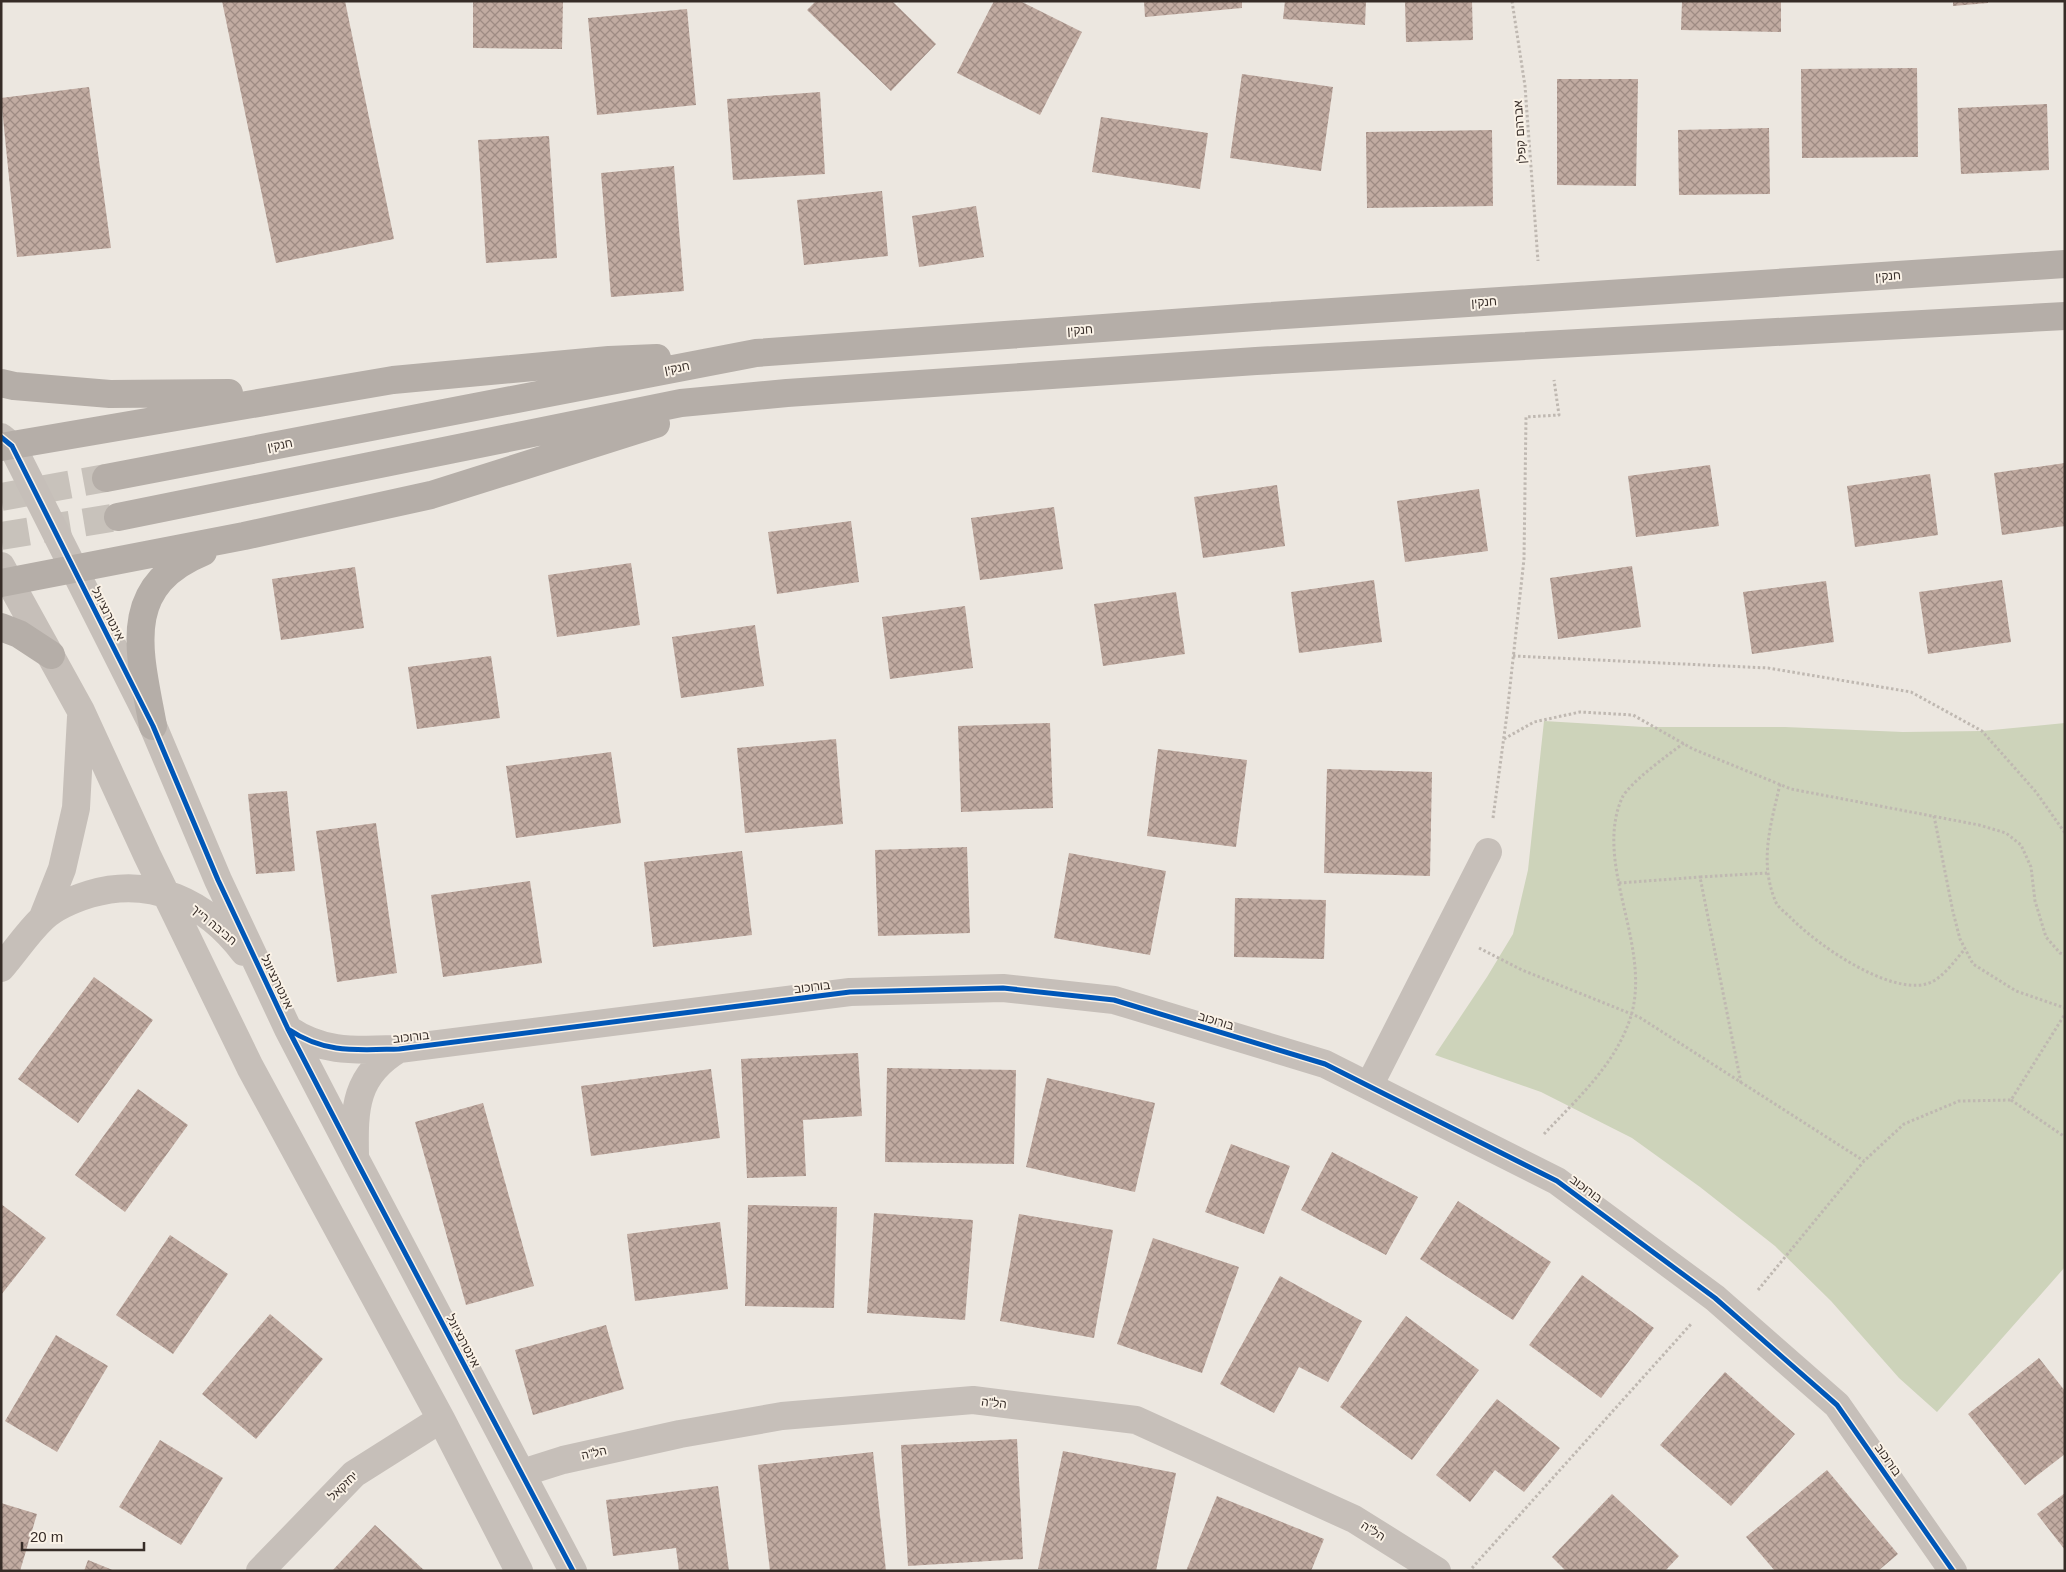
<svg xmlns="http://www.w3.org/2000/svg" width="2066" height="1572" font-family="Helvetica,'Noto Sans Hebrew',sans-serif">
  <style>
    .green { fill: #cdd3ba }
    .building { fill: url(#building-cross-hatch) }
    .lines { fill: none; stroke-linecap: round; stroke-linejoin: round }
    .major-tunnel { stroke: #c8c2bb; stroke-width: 28; stroke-dasharray: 28 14; stroke-linecap: butt }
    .path { stroke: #bfb8b1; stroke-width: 3; stroke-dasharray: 2.5 2.5; stroke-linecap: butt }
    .minor { stroke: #c6bfb9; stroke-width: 28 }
    .major { stroke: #b5aea8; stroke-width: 28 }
    .cycleway-casing { stroke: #faf2e7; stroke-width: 8 }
    .cycleway { stroke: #0057b8; stroke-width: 5 }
    .labels { text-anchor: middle; stroke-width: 4; stroke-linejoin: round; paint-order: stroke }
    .street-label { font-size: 12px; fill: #362c27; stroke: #faf2e7 }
  </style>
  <defs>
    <pattern id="building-cross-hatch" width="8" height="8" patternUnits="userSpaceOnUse" patternTransform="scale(1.25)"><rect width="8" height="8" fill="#c1aba1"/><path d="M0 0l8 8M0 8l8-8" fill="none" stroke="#9e8b83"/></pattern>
  </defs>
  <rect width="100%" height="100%" fill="#ece7e0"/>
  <!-- green -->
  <path class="green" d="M1544 721 1644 727H1785L1903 732 1982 731 2065 723V1267L1937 1412 1899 1378 1831 1301 1775 1246 1700 1187 1632 1138 1541 1092 1435 1055 1487 977 1513 934 1528 870Z"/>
  <!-- building -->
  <path class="building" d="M222 1H345L394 239 276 263Z
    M473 1H563L562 49 473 48Z
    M816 1H892L936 44 891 91 807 10Z
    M994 1H1020L1082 32 1040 115 957 73Z
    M1144 1H1242V8L1145 17Z
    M1285 1H1366L1365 25 1283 19Z
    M1405 1H1472L1473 40 1406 42Z
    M1682 1H1781V32L1681 30Z
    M1953 1H1988V3L1953 6Z
    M687 9 696 105 597 115 588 18Z
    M1917 68 1918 157 1802 158 1801 69Z
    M1242 74 1333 87 1321 171 1230 158Z
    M1557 79H1638L1636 186 1557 185Z
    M89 87 111 248 17 257 1 98Z
    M820 92 825 174 733 180 727 99Z
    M2047 104 2049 170 1961 174 1958 108Z
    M1101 117 1208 133 1200 189 1092 172Z
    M1769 128 1770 194 1679 195 1678 130Z
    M1492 130 1493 206 1367 208 1366 132Z
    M549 136 557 258 486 263 478 140Z
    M674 166 684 291 611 297 601 173Z
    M882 191 888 256 804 265 797 200Z
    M976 206 984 257 919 267 912 216Z
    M2065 463V526L2002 535 1994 473Z
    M1710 465 1719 526 1636 537 1628 476Z
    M1930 474 1938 535 1855 547 1847 486Z
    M1277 485 1285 546 1203 558 1194 497Z
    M1479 489 1488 551 1405 562 1397 501Z
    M1054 507 1063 569 980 580 971 518Z
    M851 521 859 582 777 594 768 532Z
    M631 563 640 625 557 637 548 575Z
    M1632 566 1641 627 1558 639 1550 578Z
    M355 567 364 628 281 640 272 579Z
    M1374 580 1382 642 1299 653 1291 592Z
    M2002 580 2011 642 1928 654 1919 592Z
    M1826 581 1834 642 1752 654 1743 592Z
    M1176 592 1185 654 1103 666 1094 604Z
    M965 606 973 668 890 679 882 617Z
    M755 625 764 686 681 698 672 637Z
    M491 656 500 718 417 729 408 667Z
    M1050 723 1053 808 961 812 958 726Z
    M836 739 843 824 745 833 737 748Z
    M1158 749 1247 760 1236 847 1147 836Z
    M611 752 621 823 516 838 506 766Z
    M1327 769 1432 772 1430 876 1324 873Z
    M287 791 295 871 256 874 248 794Z
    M376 823 397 973 337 982 316 831Z
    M967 847 970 933 878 936 875 850Z
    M742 851 752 935 653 947 644 862Z
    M1069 853 1166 871 1150 955 1054 938Z
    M530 881 542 963 443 977 431 895Z
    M1235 898 1326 900 1324 959 1234 957Z
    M94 977 153 1020 78 1123 18 1079Z
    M858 1053 862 1116 803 1120 806 1176 747 1178 741 1059Z
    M887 1068 1016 1070 1014 1164 885 1162Z
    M711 1069 720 1138 591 1156 581 1086Z
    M1047 1078 1155 1103 1135 1192 1026 1167Z
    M138 1089 188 1125 125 1212 75 1175Z
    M483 1103 534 1286 466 1305 415 1122Z
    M1231 1144 1290 1166 1264 1234 1205 1212Z
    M1332 1152 1418 1197 1386 1255 1301 1210Z
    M1458 1201 1551 1262 1513 1320 1420 1259Z
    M1 1204 46 1238 1 1295Z
    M748 1205 837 1207 834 1308 745 1306Z
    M874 1213 973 1220 965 1320 867 1313Z
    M1019 1214 1113 1230 1094 1338 1000 1321Z
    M720 1222 728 1289 635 1301 627 1234Z
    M170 1235 228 1274 173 1354 116 1315Z
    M1153 1238 1239 1267 1202 1373 1117 1344Z
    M1582 1275 1654 1328 1601 1398 1529 1345Z
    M1280 1276 1362 1321 1328 1382 1299 1367 1274 1413 1220 1384Z
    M270 1314 323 1359 256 1439 202 1394Z
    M1406 1316 1479 1370 1412 1460 1340 1407Z
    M606 1325 624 1389 533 1415 515 1350Z
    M56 1335 108 1366 57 1452 5 1421Z
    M2039 1358 2065 1391V1454L2025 1485 1968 1414Z
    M1725 1372 1795 1434 1731 1506 1660 1445Z
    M1497 1399 1560 1448 1524 1492 1495 1470 1470 1502 1436 1475Z
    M1017 1439 1023 1559 908 1566 901 1445Z
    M160 1440 223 1478 181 1545 119 1507Z
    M1063 1451 1176 1473 1156 1571 1038 1569Z
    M873 1452 886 1571H770L758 1465Z
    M1827 1470 1898 1554 1878 1571H1775L1746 1537Z
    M718 1486 729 1571H679L676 1548 613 1556 606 1500Z
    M2065 1493V1550L2037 1514Z
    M1612 1494 1679 1556 1665 1571H1566L1552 1557Z
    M1217 1496 1324 1539 1311 1571H1186Z
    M1 1503 37 1514 20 1571H1Z
    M375 1525 425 1571H332Z
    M88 1560 115 1571H84Z"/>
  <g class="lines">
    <!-- major-tunnel -->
    <path class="major-tunnel" d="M1 497 106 478
      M1 536 118 517"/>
    <!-- path -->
    <path class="path" d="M1512 1 1525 86 1538 261
      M1513 656 1768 668 1911 692 1982 731 2036 792 2065 833
      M1504 739 1534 722 1580 712 1633 715 1693 749 1791 789 1979 825 2006 833 2021 845 2031 867 2035 901 2046 937 2060 953 2065 955
      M1780 784C1771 824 1759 861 1775 900 1777 907 1785 912 1790 917 1816 944 1887 994 1926 984 1942 980 1955 960 1965 949
      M1934 816 1953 912 1960 939 1973 964 2016 991 2065 1008
      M1493 818 1507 714 1524 559 1526 417 1559 415 1554 380
      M1619 883 1700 877
      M1479 948 1522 970 1639 1017 1864 1161
      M1741 1083 1700 877 1767 873
      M2011 1100 2065 1137
      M1544 1134C1578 1098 1616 1064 1631 1016 1652 945 1593 864 1622 798 1629 783 1669 754 1684 743
      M1758 1290 1864 1161 1904 1124 1959 1101 2011 1100 2065 1014
      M1472 1568 1691 1324"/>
    <!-- minor -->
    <path class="minor" d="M1 437 12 446 153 726 218 880 288 1029 356 1160 573 1571
      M1 566 81 711 147 855 250 1067 441 1419 519 1571
      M43 917 62 869 76 808 81 717
      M1 968C15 952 27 933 43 918 55 907 74 899 90 894 151 876 206 902 244 952
      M288 1029C325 1054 357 1050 399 1049L850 992 1003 988 1114 1000 1325 1064 1557 1181 1715 1298 1837 1405 1953 1571
      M1369 1086 1488 852
      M355 1155C354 1108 355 1075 399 1049
      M522 1473 563 1460 680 1434 782 1416 973 1400 1136 1420 1354 1519 1437 1571
      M260 1571 354 1474 441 1419"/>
    <!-- major -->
    <path class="major" d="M1 383 14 386 110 394 229 393
      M1 447 393 380 609 360 657 358
      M106 478 756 353 1256 317 2065 264
      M118 517 681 403 787 393 1256 361 2065 316
      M1 583 244 536 431 495 656 424
      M1 627 19 634 51 655
      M153 726C140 654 118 587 203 552"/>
    <defs>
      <path id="cycleway" d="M1 437 12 446 153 726 218 880 288 1029 356 1160 573 1571
        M288 1029C325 1054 357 1050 399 1049L850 992 1003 988 1114 1000 1325 1064 1557 1181 1715 1298 1837 1405 1953 1571"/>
    </defs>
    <!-- cycleway casing -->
    <use href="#cycleway" class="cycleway-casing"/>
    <!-- cycleway -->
    <use href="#cycleway" class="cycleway"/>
  </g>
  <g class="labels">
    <!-- street labels -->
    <g class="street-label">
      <text transform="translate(1520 132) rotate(-94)" y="4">אברהם קפלן</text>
      <text transform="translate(1888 276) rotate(-4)" y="4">חנקין</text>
      <text transform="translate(1484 302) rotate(-4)" y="4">חנקין</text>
      <text transform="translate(1080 330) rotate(-4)" y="4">חנקין</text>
      <text transform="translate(677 368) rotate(-11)" y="4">חנקין</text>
      <text transform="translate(280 445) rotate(-11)" y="4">חנקין</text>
      <text transform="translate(108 614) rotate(63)" y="4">אינטרנציונל</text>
      <text transform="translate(214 925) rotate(40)" y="4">חביבה רייך</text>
      <text transform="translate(277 982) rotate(64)" y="4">אינטרנציונל</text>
      <text transform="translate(812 987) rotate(-7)" y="4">בורוכוב</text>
      <text transform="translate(1216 1021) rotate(17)" y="4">בורוכוב</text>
      <text transform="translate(411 1037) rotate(-6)" y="4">בורוכוב</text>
      <text transform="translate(1586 1189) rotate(37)" y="4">בורוכוב</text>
      <text transform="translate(463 1341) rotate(62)" y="4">אינטרנציונל</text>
      <text transform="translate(994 1403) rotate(7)" y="4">הל"ה</text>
      <text transform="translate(594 1453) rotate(-13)" y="4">הל"ה</text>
      <text transform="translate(1888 1460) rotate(55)" y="4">בורוכוב</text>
      <text transform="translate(343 1486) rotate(-44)" y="4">יחזקאל</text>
      <text transform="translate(1373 1531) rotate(32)" y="4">הל"ה</text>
    </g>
  </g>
  <!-- border -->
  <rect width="2066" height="1572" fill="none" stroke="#362c27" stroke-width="5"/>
  <!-- scale -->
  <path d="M22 1542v8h122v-8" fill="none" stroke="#362c27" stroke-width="2.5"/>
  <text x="30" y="1542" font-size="15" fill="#362c27" stroke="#faf2e7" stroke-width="4" paint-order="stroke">20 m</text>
</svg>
